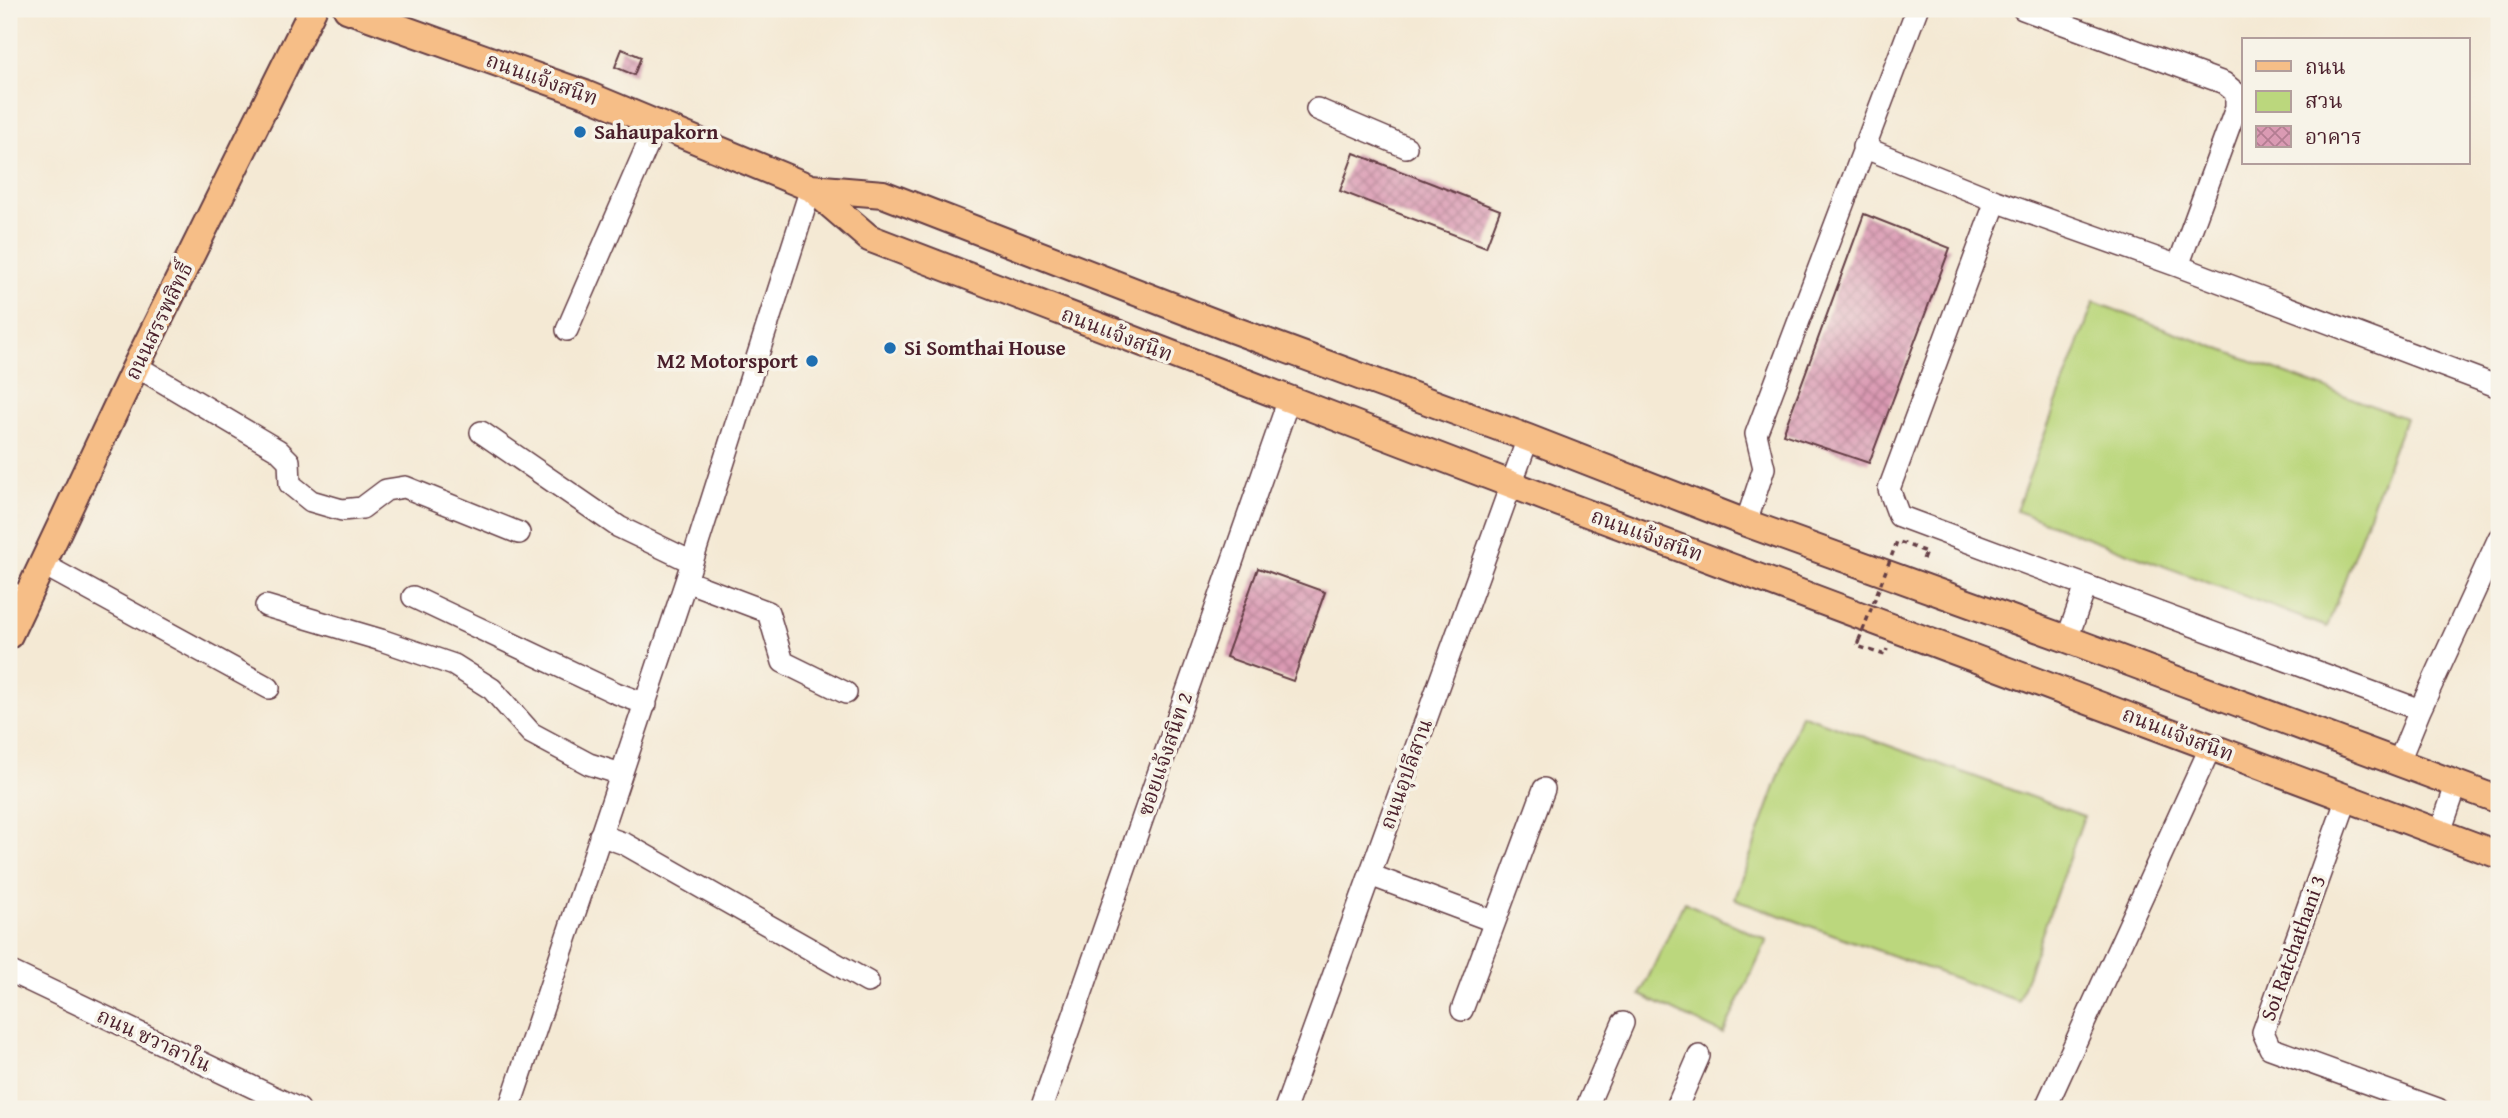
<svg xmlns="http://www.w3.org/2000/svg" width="2508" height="1118" font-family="'Gentium Book Plus','Noto Serif Thai',serif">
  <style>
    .park { fill: #bbd77d; stroke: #827b54; stroke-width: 2 }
    .building { fill: url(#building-cross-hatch) }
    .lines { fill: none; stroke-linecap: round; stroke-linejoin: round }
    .minor-casing { stroke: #643d44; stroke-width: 24 }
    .major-casing { stroke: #643d44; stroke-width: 30 }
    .path { stroke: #643d44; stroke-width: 3.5; stroke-dasharray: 5 5; stroke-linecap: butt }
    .minor { stroke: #fff; stroke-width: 21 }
    .major { stroke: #f6be87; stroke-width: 26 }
    .path-bridge { stroke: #643d44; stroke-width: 3.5; stroke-dasharray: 5 5; stroke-linecap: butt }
    .poi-dot { fill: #1f6fb2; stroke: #f7f3e8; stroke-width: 2.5 }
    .labels { text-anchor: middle; stroke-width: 7; stroke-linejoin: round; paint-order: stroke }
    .street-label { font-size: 21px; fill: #4a1f2b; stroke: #f7f3e8 }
    .poi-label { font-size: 21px; font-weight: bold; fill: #4a1f2b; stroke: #f7f3e8; text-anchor: start }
  </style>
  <defs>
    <pattern id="building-cross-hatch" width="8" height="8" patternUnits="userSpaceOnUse" patternTransform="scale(1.75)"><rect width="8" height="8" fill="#da9ab3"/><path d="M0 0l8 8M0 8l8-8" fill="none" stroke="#b37d92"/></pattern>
  </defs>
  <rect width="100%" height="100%" fill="#f7f3e8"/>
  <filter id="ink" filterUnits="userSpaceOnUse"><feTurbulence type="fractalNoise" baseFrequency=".0143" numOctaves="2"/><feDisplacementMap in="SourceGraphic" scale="14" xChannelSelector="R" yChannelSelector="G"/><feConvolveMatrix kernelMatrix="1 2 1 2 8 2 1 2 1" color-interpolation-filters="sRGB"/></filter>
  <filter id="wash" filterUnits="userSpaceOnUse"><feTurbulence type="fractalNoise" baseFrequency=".00686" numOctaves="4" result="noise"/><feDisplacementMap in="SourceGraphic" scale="28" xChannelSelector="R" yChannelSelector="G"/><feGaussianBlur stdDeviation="1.57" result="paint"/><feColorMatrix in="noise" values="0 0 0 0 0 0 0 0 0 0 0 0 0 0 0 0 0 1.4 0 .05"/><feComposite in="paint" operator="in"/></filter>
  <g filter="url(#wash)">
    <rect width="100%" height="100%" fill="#f4e9d4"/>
    <!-- park -->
    <path class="park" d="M2094 302 2405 418 2327 627 2016 511Z
      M1801 714 2084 816 2018 1001 1735 899Z
      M1684 902 1767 940 1723 1034 1640 995Z"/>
    <g id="blocks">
      <!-- building -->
      <path class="building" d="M622 49 641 57 634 75 615 67Z
        M1354 153 1500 210 1486 247 1340 191Z
        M1864 214 1950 248 1869 463 1783 434Z
        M1258 568 1325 592 1293 681 1226 657Z"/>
    </g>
  </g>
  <g filter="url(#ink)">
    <use href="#blocks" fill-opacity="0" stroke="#643d44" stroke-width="2"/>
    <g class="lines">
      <defs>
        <path id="minor" d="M2023 9 2224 83 2236 93V108L2178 266
          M1317 109 1406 147
          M1863 147 1996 201 2178 266 2499 387
          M1996 201 1889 489 1899 516 2420 710
          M567 330 657 123
          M136 366 278 450 289 461 290 484 311 501 342 510 362 508 386 490 405 487 519 533
          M481 432 619 527 692 562
          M1746 523 1764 468 1756 434 1917 9
          M42 564 269 688
          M686 581 768 612 783 662 846 693
          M9 592 25 600
          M413 597 616 693 646 704
          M266 606 381 640 454 665 492 689 531 733 589 764 621 774
          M2067 639 2086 586
          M2399 761 2420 710 2499 538
          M2347 798 2263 1032 2270 1048 2438 1109
          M2440 832 2457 783
          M600 835 625 844 868 982
          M1370 875 1493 921
          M9 971 299 1109
          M1462 1010 1544 789
          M509 1109 686 581 811 188
          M1041 1109 1289 399
          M1285 1109 1528 438
          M1586 1109 1623 1023
          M1676 1109 1699 1056
          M2045 1109 2211 746"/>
        <path id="major" d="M347 9 585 94 811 188 883 194 1234 330 1528 438 1746 523 2067 639 2499 800
          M811 188 869 238 1560 503 2499 855
          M9 635 136 366 313 9"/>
      </defs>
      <!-- minor casing -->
      <use href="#minor" class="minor-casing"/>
      <!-- major casing -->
      <use href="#major" class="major-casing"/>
      <!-- path -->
      <path class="path" d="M1895 547 1897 541 1926 552 1922 562
        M1859 640 1857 646 1885 655 1887 649"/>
      <!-- minor -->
      <use href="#minor" class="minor"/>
      <!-- major -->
      <use href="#major" class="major"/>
      <!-- path-bridge -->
      <path class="path-bridge" d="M1859 640 1895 547"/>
    </g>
  </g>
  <!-- markers -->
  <g class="poi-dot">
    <circle cx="580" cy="132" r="7"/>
    <circle cx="890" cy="348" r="7"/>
    <circle cx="812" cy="361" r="7"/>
  </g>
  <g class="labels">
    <!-- street labels -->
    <g class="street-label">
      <text transform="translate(542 79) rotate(20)" y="7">ถนนแจ้งสนิท</text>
      <text transform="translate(159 321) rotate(-64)" y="7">ถนนสรรพสิทธิ์</text>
      <text transform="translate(1117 334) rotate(21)" y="7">ถนนแจ้งสนิท</text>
      <text transform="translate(1647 535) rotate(20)" y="7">ถนนแจ้งสนิท</text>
      <text transform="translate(2178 734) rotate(21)" y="7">ถนนแจ้งสนิท</text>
      <text transform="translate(1165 754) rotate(-71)" y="7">ซอยแจ้งสนิท 2</text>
      <text transform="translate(1406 774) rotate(-70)" y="7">ถนนอุปลีสาน</text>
      <text transform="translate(2293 948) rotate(-70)" y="7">Soi Ratchathani 3</text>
      <text transform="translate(154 1040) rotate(25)" y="7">ถนน ชวาลาใน</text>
    </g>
    <!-- poi labels -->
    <g class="poi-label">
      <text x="594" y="139">Sahaupakorn</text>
      <text x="904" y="355">Si Somthai House</text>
      <text x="798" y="368" text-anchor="end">M2 Motorsport</text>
    </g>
  </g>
  <!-- margin -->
  <rect width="2508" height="1118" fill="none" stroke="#f7f3e8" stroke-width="35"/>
  <!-- legend -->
  <rect x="2242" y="38" width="228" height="126" fill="#f7f3e8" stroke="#b29e9c" stroke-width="2"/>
  <rect x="2256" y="61" width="35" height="10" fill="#f6be87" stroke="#b29e9c" stroke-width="2"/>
  <text x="2305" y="74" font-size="21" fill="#4a1f2b">ถนน</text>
  <rect x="2256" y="91" width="35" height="21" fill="#bbd77d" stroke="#b29e9c" stroke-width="2"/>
  <text x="2305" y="108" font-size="21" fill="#4a1f2b">สวน</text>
  <rect x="2256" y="126" width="35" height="21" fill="url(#building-cross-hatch)" stroke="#b29e9c" stroke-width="2"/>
  <text x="2305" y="144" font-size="21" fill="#4a1f2b">อาคาร</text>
</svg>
